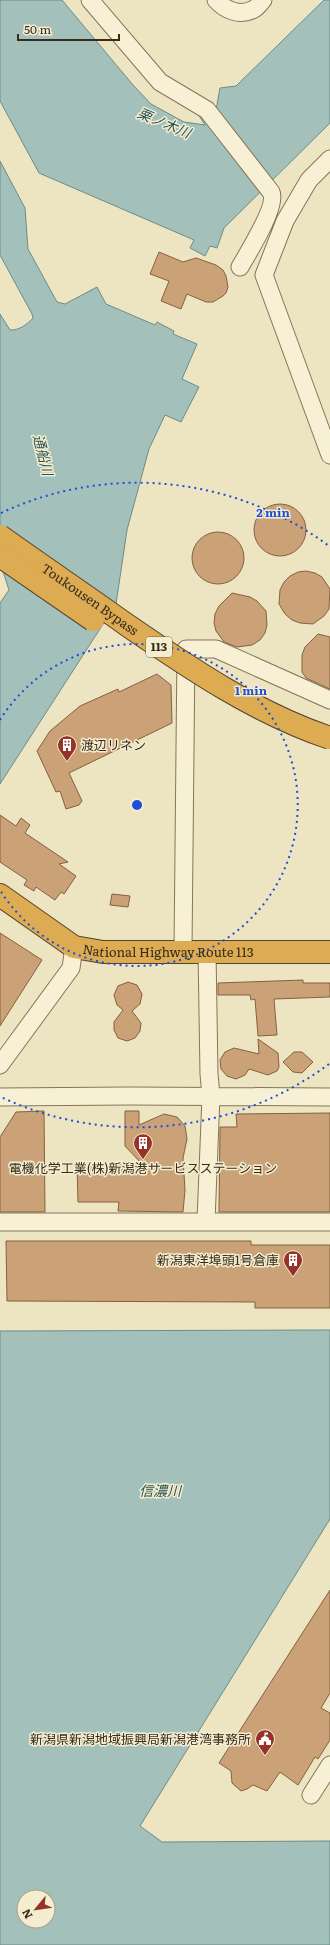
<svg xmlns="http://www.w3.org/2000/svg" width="330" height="1945" font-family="Literata,'Noto Sans JP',serif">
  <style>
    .water { fill: #a3c0ba; stroke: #6b8d88; fill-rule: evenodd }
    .building { fill: #cba177; stroke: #85613f }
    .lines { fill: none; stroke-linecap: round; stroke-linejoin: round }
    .minor-casing { stroke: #867559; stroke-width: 19 }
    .highway-casing { stroke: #54432d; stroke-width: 24 }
    .minor { stroke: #f8f0d4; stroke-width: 17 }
    .highway { stroke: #dcab52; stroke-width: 22 }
    .highway-bridge-casing { stroke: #54432d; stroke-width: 24; stroke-linecap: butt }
    .highway-bridge { stroke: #dcab52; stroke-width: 22 }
    .ring { fill: none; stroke: #1d4ed8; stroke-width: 2; stroke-dasharray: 2 4 }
    .labels { text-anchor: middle; stroke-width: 3; stroke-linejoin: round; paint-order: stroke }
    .shield { fill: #f5edd0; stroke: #6f6553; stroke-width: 1 }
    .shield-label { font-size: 12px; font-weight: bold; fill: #362b1d }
    .street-label { font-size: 13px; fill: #362b1d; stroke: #f5edd0 }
    .poi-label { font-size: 13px; fill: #362b1d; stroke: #f5edd0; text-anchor: end }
    .water-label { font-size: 14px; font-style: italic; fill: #2c5556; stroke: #f5edd0 }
    .centre { fill: #1d4ed8; stroke: #f5edd0; stroke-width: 2 }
    .ring-label { font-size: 12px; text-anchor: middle; font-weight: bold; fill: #1d4ed8; stroke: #f5edd0; stroke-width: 3; stroke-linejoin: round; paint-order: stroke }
  </style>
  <rect width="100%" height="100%" fill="#ede4c1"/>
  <!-- water -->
  <path class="water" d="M0 0H62L133 85 151 104 184 122 205 125 196 111 216 110 220 88 236 86 324 0H330V123L224 228 217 248 210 246 205 256 190 248 194 240 39 173 0 101Z
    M0 161 25 208 28 249 57 302 65 304 97 287 106 304 155 325 157 322 174 331 173 334 197 344 182 379 199 387 181 422 165 415 149 449 127 530 116 604 0 784V603L9 590 0 562V314L10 330C18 331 28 324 33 318L32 314 0 255Z
    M330 1330V1519L140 1826 162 1842 330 1841V1945H0V1331ZM24 1897H48V1921H24Z"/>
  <!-- building -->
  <path class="building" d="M159 252 183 262 196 258 216 265 223 270 226 276 228 287 226 293 223 296 213 302H206L187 294 181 309 161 301 169 281 150 274Z
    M254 530a26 26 0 1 1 52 0a26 26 0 1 1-52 0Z
    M192 558a26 26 0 1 1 52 0a26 26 0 1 1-52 0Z
    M306 571 315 573 322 577 330 589 329 609 324 616 313 624 300 623 292 620 285 614 279 604 280 590 284 582 290 576 298 572Z
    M232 593 250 597 257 601 266 611 267 625 265 633 260 640 252 645 237 647 224 642 216 631 214 623 215 614 219 606Z
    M318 634 330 637V689L306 678 302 672V655L305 647Z
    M157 674 171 685 172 723 69 773 82 801 79 805 66 809 60 791 56 792 37 751 50 731 80 706 118 689 119 692Z
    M0 815 16 826 21 818 30 825 25 833 68 862 59 864 76 876 64 894 61 892 55 900 36 887 34 891 24 885 27 880 0 862Z
    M112 894 130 896 128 907 110 905Z
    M0 933 42 960 0 1026Z
    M303 980V983H330V997L274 999 277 1035 258 1036 255 999 251 1000 250 995H218V983Z
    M128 982 137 985 142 994 140 1004 132 1011 141 1023 140 1031 135 1038 127 1041 118 1038 114 1030V1022L123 1010 117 1005 114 995 118 986Z
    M258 1039 278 1053 279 1067 277 1071 268 1075 249 1069 245 1075 236 1079 227 1076 221 1069 220 1060 225 1052 234 1048 259 1054Z
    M294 1052H302L313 1062 302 1073 293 1072 283 1062Z
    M44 1111 45 1212H0V1137L16 1112Z
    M125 1111H139V1125L164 1114 177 1117 185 1126 187 1139 183 1158 185 1190 183 1212 118 1211 119 1202H78L77 1165 142 1164 125 1146Z
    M330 1113V1212H219L220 1127H237L236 1114Z
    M6 1241H251V1245H330V1308H255V1302L7 1301Z
    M330 1590V1693L321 1708 330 1713V1740L318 1759 315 1757 298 1785 280 1772 267 1791 253 1785 247 1789 241 1791 232 1783 231 1771 219 1763Z"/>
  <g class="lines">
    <defs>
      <path id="minor" d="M90 0 160 82 207 110 271 192C278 205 248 253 240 267
        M216 0C225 10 240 17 254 9 257 8 260 3 263 0
        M330 159 309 180 285 221 264 275 330 455
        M183 951 186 649H216L330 700
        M0 1065 71 968 74 947
        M0 1097 130 1096 330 1097
        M206 1221 211 1096 209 1074 207 951
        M0 1222H330
        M311 1795 330 1765"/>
      <g id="highway">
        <path id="s1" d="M0 895 74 947 103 952H330"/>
      </g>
    </defs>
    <!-- minor casing -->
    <use href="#minor" class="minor-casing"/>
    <!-- highway casing -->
    <use href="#highway" class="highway-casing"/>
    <!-- minor -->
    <use href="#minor" class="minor"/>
    <!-- highway -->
    <use href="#highway" class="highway"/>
    <defs>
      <g id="highway-bridge">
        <path id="s2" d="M0 536C42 566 85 595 127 625 191 669 256 713 330 738"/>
        <path d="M0 556 93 620"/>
      </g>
    </defs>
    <!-- highway-bridge casing -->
    <use href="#highway-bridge" class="highway-bridge-casing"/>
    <!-- highway-bridge -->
    <use href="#highway-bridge" class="highway-bridge"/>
  </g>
  <!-- distance rings -->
  <g class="ring">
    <path d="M0 720A161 161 0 1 1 0 890"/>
    <path d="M329 1064A322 322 0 0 1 1 1097M1 513A322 322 0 0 1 329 546"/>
  </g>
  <!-- icons -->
  <defs>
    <symbol id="building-pin" viewBox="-11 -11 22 30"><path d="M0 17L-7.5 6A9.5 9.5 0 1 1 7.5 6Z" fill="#953229" stroke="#f5edd0"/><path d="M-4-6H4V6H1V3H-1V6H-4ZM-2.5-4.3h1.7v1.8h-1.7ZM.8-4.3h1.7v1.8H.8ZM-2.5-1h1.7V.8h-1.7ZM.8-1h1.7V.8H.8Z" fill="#fff"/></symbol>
    <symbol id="civic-pin" viewBox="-11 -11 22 30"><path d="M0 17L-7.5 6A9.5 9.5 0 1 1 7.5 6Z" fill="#953229" stroke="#f5edd0"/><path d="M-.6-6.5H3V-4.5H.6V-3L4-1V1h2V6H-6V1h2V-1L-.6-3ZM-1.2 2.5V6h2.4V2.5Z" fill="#fff"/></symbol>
  </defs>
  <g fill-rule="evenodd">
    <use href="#building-pin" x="56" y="734" width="22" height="30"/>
    <use href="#building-pin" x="132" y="1132" width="22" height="30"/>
    <use href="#building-pin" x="282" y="1249" width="22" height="30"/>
    <use href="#civic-pin" x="254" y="1728" width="22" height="30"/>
  </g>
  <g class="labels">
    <!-- shield labels -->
    <rect class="shield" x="146" y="637" width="26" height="20" rx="3"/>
    <g class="shield-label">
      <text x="159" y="651">113</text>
    </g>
    <!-- street labels -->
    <g class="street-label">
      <text dy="5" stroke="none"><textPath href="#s2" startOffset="110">Toukousen Bypass</textPath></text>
      <text dy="5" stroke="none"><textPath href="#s1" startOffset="185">National Highway Route 113</textPath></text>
    </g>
    <!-- poi labels -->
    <g class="poi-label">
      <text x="81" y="750" text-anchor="start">渡辺リネン</text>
      <text x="143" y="1173" text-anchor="middle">電機化学工業(株)新潟港サービスステーション</text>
      <text x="279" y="1265">新潟東洋埠頭1号倉庫</text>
      <text x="251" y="1744">新潟県新潟地域振興局新潟港湾事務所</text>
    </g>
    <!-- water labels -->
    <g class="water-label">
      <text transform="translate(164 123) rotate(23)" y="5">栗ノ木川</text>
      <text transform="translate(43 455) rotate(76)" y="5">通船川</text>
      <text x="160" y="1496">信濃川</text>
    </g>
  </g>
  <circle cx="137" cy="805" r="6" class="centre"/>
  <g class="ring-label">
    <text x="273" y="517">2 min</text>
    <text x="251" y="695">1 min</text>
  </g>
  <!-- north arrow -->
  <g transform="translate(36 1909) rotate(241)"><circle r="19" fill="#f5edd0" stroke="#a99f88"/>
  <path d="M0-3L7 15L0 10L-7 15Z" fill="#953229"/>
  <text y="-6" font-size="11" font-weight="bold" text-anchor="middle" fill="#362b1d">N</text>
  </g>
  <!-- scale -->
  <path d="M18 34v6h101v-6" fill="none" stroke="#362b1d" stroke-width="2"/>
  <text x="24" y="34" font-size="12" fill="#362b1d" stroke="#f5edd0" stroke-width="3" paint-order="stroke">50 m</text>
</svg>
